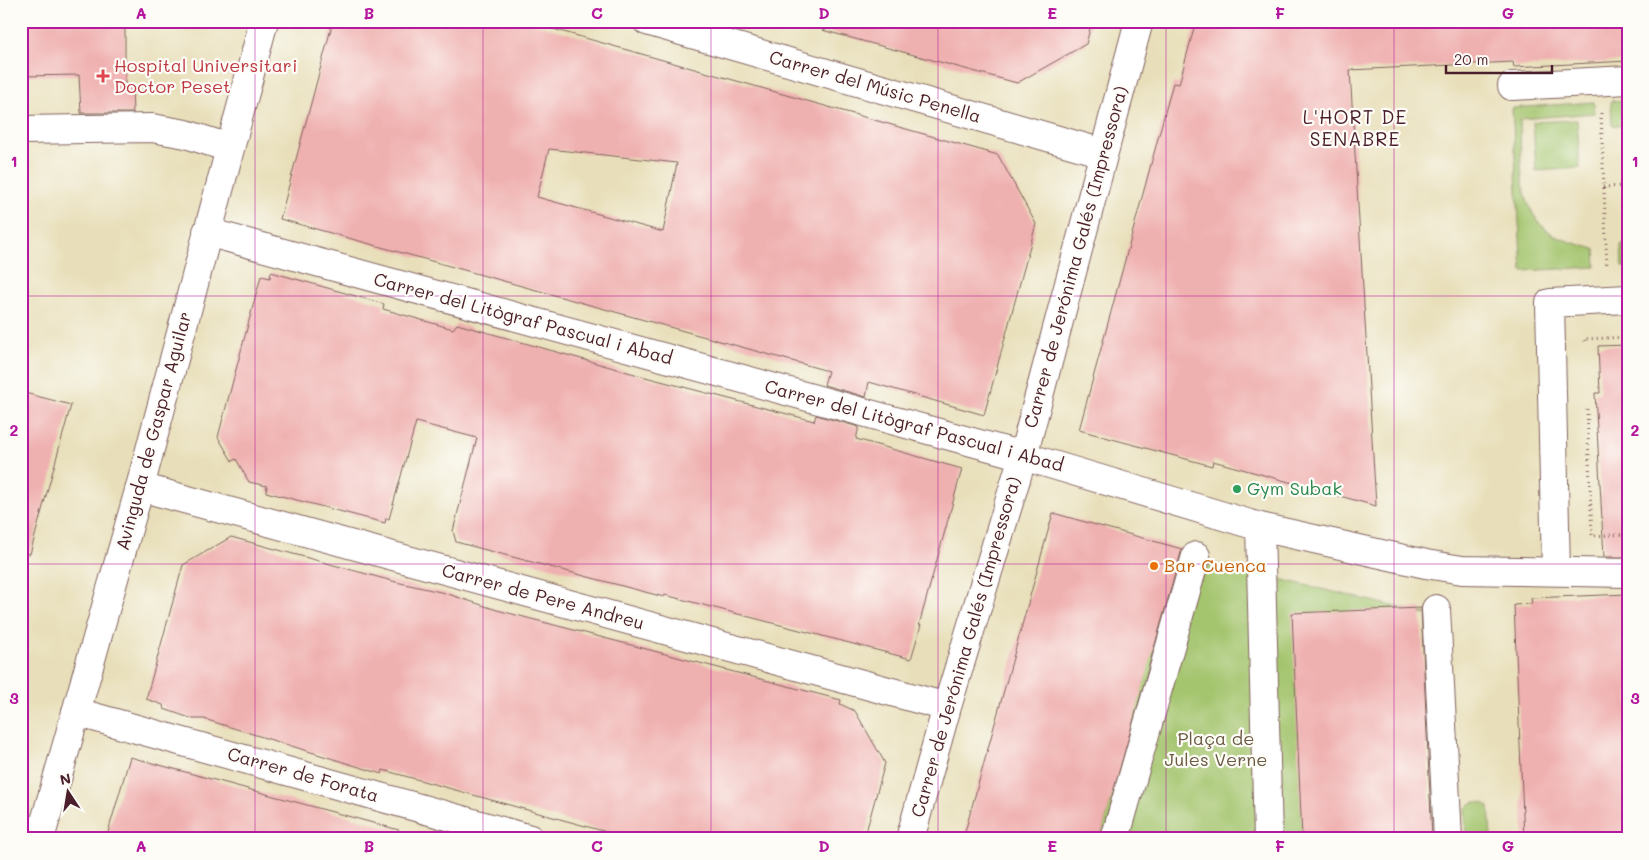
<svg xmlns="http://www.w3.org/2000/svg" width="1649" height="860" font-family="Mali,sans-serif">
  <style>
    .green { fill: #a4c56e; stroke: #77724c }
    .building { fill: #efb1b0; fill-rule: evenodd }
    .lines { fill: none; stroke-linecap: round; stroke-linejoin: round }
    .minor-casing { stroke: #81625d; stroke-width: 30 }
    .major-casing { stroke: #81625d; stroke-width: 30 }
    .path { stroke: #81625d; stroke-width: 3; stroke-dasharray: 1 4; stroke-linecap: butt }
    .minor { stroke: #fff; stroke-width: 28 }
    .major { stroke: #fff; stroke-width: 28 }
    .grid { fill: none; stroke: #b5179e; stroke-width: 1; stroke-opacity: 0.55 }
    .health-dot { fill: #e0444e; stroke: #fdfcf7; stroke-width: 2 }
    .leisure-dot { fill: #2e9e5b; stroke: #fdfcf7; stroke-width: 2 }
    .food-dot { fill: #e8710a; stroke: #fdfcf7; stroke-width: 2 }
    .labels { text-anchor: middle; stroke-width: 4.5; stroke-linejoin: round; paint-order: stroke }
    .health-label { font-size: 18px; fill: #be3a42; stroke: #fdfcf7; text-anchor: start }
    .street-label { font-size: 18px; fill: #4a1f2b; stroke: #fdfcf7 }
    .leisure-label { font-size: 18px; fill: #27864d; stroke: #fdfcf7; text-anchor: start }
    .food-label { font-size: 18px; fill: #c56008; stroke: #fdfcf7; text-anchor: start }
    .park-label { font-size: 18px; fill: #6a5942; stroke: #fdfcf7 }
    .neighbourhood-label { font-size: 19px; letter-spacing: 1px; fill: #4a1f2b; stroke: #fdfcf7 }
    .neatline { fill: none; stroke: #b5179e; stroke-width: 2 }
    .grid-label { font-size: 16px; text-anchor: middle; font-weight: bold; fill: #b5179e }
  </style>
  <rect width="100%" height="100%" fill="#fdfcf7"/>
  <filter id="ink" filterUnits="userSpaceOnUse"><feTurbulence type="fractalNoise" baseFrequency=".02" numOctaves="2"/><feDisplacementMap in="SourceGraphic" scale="10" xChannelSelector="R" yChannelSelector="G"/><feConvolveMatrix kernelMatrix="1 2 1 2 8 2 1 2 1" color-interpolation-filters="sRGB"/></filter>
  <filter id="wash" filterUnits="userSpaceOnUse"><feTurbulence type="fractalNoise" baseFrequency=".0096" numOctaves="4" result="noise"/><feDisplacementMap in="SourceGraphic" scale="20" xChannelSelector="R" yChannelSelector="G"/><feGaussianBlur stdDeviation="1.12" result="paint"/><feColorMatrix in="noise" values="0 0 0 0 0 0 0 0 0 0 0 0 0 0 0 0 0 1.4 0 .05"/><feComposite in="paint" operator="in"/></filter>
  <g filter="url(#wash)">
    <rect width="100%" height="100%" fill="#e8dfba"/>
    <!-- green -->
    <path class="green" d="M1628 100V127L1612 125 1611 101Z
      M1594 102 1595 113 1520 119C1522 156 1515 205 1548 231 1559 240 1581 245 1595 249L1596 267 1522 271 1512 108Z
      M1577 120 1580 168 1536 171 1533 122Z
      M1628 243V267H1622L1621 245Z
      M1178 555 1427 614 1299 619 1309 839H1100Z
      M1475 802 1483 803 1489 807 1491 839H1466L1465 809 1470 804Z"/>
    <g id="blocks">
      <!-- building -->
      <path class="building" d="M21 21H125V88H132L133 113H81L79 75 21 76Z
        M333 21H525L998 155 1036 224 984 415 869 382 866 397 824 385 828 371 280 219ZM549 149 677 163 663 232 537 197Z
        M823 21H1092L1086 44 1017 83 822 30Z
        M1196 21H1628V61L1514 67 1513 62 1350 70 1376 506 1213 461 1212 466 1079 430 1173 83 1179 84Z
        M271 272 384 304 383 309 453 329 457 324 649 378 814 421 816 415 859 427 856 439 962 469 919 625H921L911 659 665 595 664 597 456 542 453 531 477 438 416 422 389 519 386 518 385 523 266 492 267 486 249 482 236 459 232 461 218 437 261 276 270 278Z
        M1628 345V557H1604L1595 393H1600L1598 346Z
        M21 392 71 405 30 554 21 553Z
        M1053 513 1182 549 1100 839H963Z
        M231 537 396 582 445 593 497 610 841 700 840 704 855 711 885 763 864 839H632L394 773 383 770 382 774 204 719H193L164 709 163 705 146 699 183 565Z
        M1628 594V839H1524L1514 605 1532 604 1531 598Z
        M1421 608 1432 839H1302L1292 613Z
        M130 757 399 830 398 839H106Z"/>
    </g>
  </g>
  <g filter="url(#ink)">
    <use href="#blocks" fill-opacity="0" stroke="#81625d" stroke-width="1"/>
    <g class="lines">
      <defs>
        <path id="minor" d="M647 21 1103 153
          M1512 86 1628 80
          M21 130 152 128 186 134 229 148
          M207 232 1023 456 1260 527 1426 564 1462 570 1628 573
          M140 487 947 707
          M1260 527 1268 839
          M1556 571 1550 303 1628 299
          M1436 609 1448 839
          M76 712 530 839
          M910 839 947 707 1023 456 1139 21
          M1115 839 1196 556"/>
        <path id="major" d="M40 839 140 487 264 21"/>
      </defs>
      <!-- minor casing -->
      <use href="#minor" class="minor-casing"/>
      <!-- major casing -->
      <use href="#major" class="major-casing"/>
      <!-- path -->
      <path class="path" d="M1601 113 1607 267
        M1603 187 1628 186
        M1585 341 1584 339 1628 337
        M1587 409 1592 536 1628 534"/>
      <!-- minor -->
      <use href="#minor" class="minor"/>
      <!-- major -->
      <use href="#major" class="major"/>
    </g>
  </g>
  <!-- grid -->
  <path class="grid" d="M255 21V839M483 21V839M711 21V839M938 21V839M1166 21V839M1394 21V839M21 296H1628M21 564H1628"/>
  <!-- markers -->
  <path class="health-dot" d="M100.5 68.5h5v5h5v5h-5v5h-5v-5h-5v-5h5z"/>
  <circle class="leisure-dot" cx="1237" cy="489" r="5"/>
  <circle class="food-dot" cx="1154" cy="566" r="5"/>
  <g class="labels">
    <!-- health labels -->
    <g class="health-label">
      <text x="114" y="72">Hospital Universitari<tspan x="114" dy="21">Doctor Peset</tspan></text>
    </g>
    <!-- street labels -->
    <g class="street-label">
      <text transform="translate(875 87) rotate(16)" y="6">Carrer del Músic Penella</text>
      <text transform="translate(1076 257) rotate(-75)" y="6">Carrer de Jerónima Galés (Impressora)</text>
      <text transform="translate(523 319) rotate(15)" y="6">Carrer del Litògraf Pascual i Abad</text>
      <text transform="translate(914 426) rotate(15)" y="6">Carrer del Litògraf Pascual i Abad</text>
      <text transform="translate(154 431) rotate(-75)" y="6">Avinguda de Gaspar Aguilar</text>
      <text transform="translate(543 597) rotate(15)" y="6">Carrer de Pere Andreu</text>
      <text transform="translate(966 647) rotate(-74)" y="6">Carrer de Jerónima Galés (Impressora)</text>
      <text transform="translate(303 775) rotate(16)" y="6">Carrer de Forata</text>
    </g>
    <!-- leisure labels -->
    <g class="leisure-label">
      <text x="1247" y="495">Gym Subak</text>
    </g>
    <!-- food labels -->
    <g class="food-label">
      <text x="1164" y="572">Bar Cuenca</text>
    </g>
    <!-- park labels -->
    <g class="park-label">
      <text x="1216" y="745">Plaça de<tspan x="1216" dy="21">Jules Verne</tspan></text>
    </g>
    <!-- neighbourhood labels -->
    <g class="neighbourhood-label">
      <text x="1355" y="124">L'HORT DE<tspan x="1355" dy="22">SENABRE</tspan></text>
    </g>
  </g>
  <!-- margin -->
  <rect width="1649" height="860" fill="none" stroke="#fdfcf7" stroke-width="55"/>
  <!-- north arrow -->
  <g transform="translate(68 792) rotate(348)" stroke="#fdfcf7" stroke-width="4" paint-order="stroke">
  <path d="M0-4L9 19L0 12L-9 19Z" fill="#4a1f2b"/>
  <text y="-8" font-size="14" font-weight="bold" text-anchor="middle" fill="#4a1f2b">N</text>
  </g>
  <!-- scale -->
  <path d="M1446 65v8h106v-8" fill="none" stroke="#4a1f2b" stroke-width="2.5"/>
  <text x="1454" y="65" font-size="15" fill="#4a1f2b" stroke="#fdfcf7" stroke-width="4" paint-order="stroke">20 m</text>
  <rect x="28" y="28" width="1594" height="804" class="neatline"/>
  <g class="grid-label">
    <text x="141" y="19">A</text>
    <text x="369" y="19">B</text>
    <text x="597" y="19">C</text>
    <text x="824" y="19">D</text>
    <text x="1052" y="19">E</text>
    <text x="1280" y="19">F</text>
    <text x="1508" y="19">G</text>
    <text x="14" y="167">1</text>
    <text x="1635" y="167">1</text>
    <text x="14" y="436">2</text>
    <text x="1635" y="436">2</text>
    <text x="14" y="704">3</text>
    <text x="1635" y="704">3</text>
    <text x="141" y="852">A</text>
    <text x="369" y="852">B</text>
    <text x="597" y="852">C</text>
    <text x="824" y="852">D</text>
    <text x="1052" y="852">E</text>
    <text x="1280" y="852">F</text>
    <text x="1508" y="852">G</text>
  </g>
</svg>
